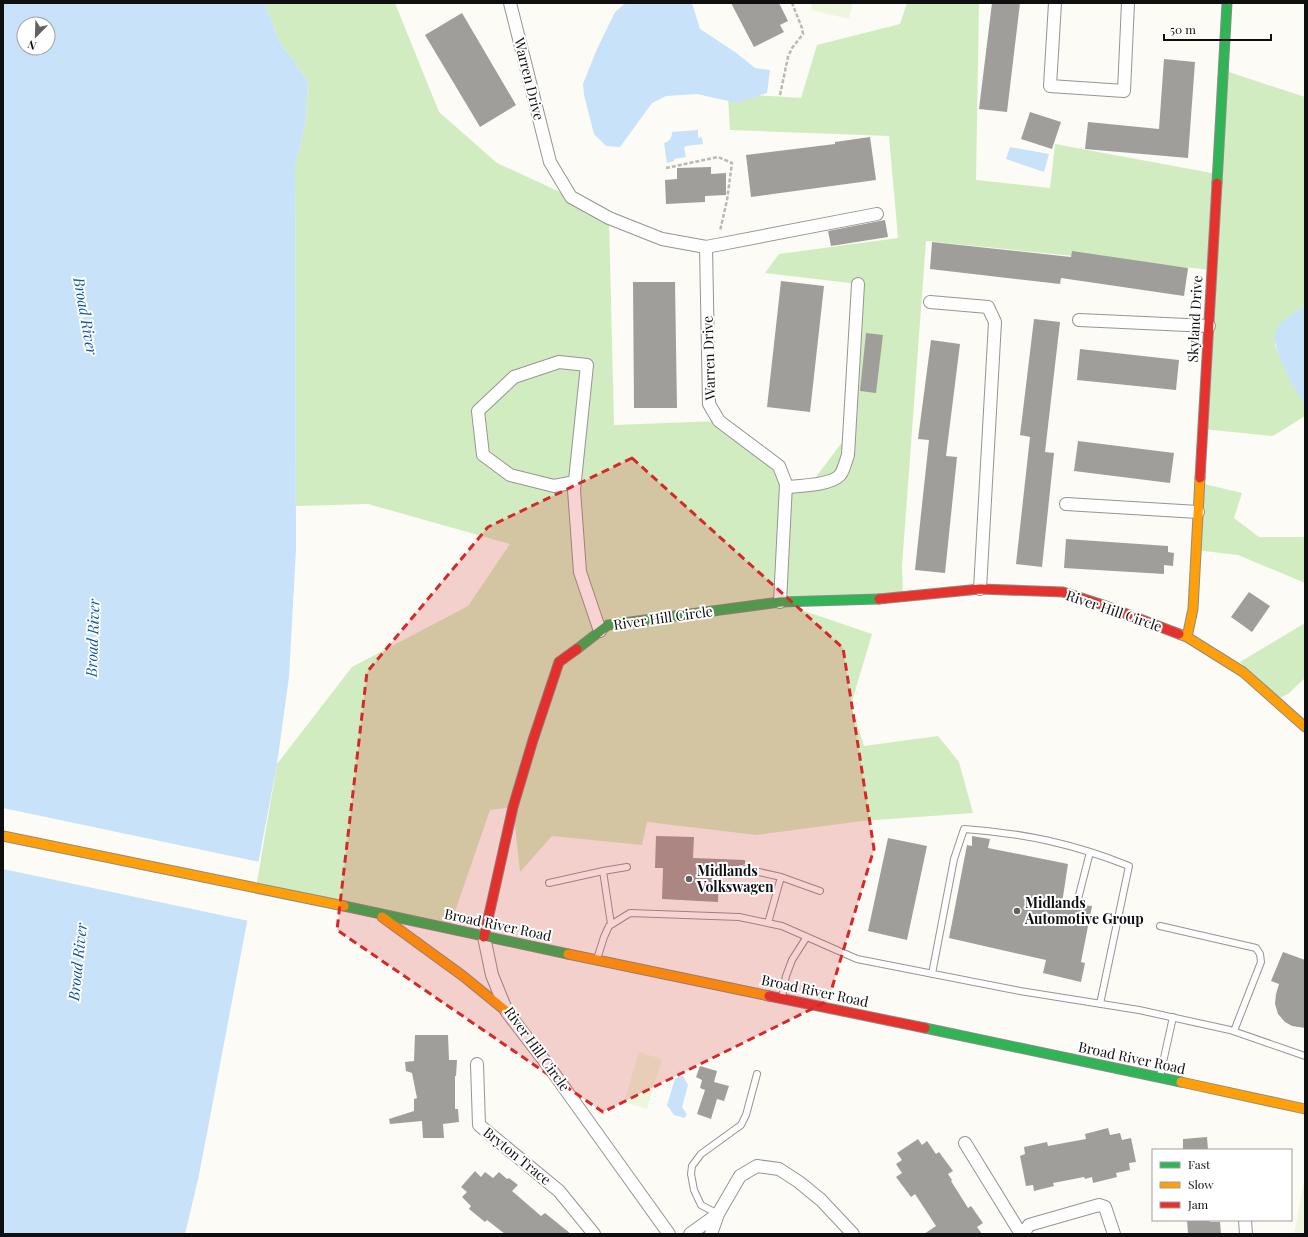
<svg xmlns="http://www.w3.org/2000/svg" width="1308" height="1237" font-family="'Playfair Display',serif">
  <style>
    .forest { fill: #d2ecc1 }
    .pitch { fill: #edf7dd }
    .water { fill: #c8e2f9; fill-rule: evenodd }
    .pier { fill: #fcfbf5 }
    .building { fill: #a09e9a }
    .lines { fill: none; stroke-linecap: round; stroke-linejoin: round }
    .lane-casing { stroke: #969593; stroke-width: 8 }
    .street-casing { stroke: #969593; stroke-width: 14 }
    .fast-casing { stroke: #8c8c89; stroke-width: 11 }
    .slow-casing { stroke: #8c8c89; stroke-width: 11 }
    .jam-casing { stroke: #8c8c89; stroke-width: 11 }
    .path { stroke: #b9b9b8; stroke-width: 2.5; stroke-dasharray: 4 2; stroke-linecap: butt }
    .lane { stroke: #fffefe; stroke-width: 6 }
    .street { stroke: #fffefe; stroke-width: 12 }
    .fast { stroke: #30b455; stroke-width: 9 }
    .slow { stroke: #ff9f0a; stroke-width: 9 }
    .jam { stroke: #e5322d; stroke-width: 9 }
    .marked { fill: #d62828; fill-opacity: 0.2; stroke: #d62828; stroke-width: 3; stroke-dasharray: 8 5; stroke-linejoin: round }
    .poi-dot { fill: #626260; stroke: #fff; stroke-width: 1.5 }
    .labels { text-anchor: middle; stroke-width: 4; stroke-linejoin: round; paint-order: stroke }
    .street-label { font-size: 14px; fill: #0f0f0f; stroke: #fff }
    .poi-label { font-size: 14px; font-weight: bold; fill: #0f0f0f; stroke: #fff; text-anchor: start }
    .water-label { font-size: 15px; font-style: italic; fill: #0e56ac; stroke: #fff }
  </style>
  <rect width="100%" height="100%" fill="#fcfbf5"/>
  <!-- forest -->
  <path class="forest" d="M265 3H395L439 112 497 163 571 197 609 218 614 425 719 421 779 466 787 484 810 485 849 433 858 284 765 273 779 254 898 238 889 136 730 130 728 97 752 95 801 98 817 45 900 24 907 3H979L976 180 1050 188 1055 144 1217 174 1223 70 1305 97V306L1286 319 1276 330 1275 345 1282 362 1305 407V416L1273 436 1203 429 1212 270 926 241 902 566 903 596 781 603 872 634 851 705 864 746 938 736 959 762 973 813 862 821 757 835 647 822 642 845 552 836 520 872 513 807 490 810 449 929 256 888 277 764 352 667 468 606 510 544 368 504 296 506 295 167 306 120 308 81 279 41Z
    M1200 483 1242 493 1234 518 1259 537H1305V583L1238 555 1196 550Z
    M1305 623V678L1288 694 1276 700 1240 662Z"/>
  <!-- pitch -->
  <path class="pitch" d="M812 3H853L849 19 811 10Z
    M639 1052 662 1059 647 1109 624 1102Z
    M1305 1176V1234H1294Z"/>
  <!-- water -->
  <path class="water" d="M3 3H265L279 41 308 81 306 120 295 167 296 549 289 677 277 764 199 1175 185 1234H3ZM24 24H48V48H24Z
    M626 3H692L700 29 735 52 755 68 770 70 767 93 737 103 697 94 666 96 652 103 620 147 606 146 594 134 584 95 583 84 597 49 615 12Z
    M698 130V138L702 137 703 144 686 146 684 148 686 157 674 159V161L667 163 664 143C669 142 672 138 672 132Z
    M1010 147 1049 154 1044 172 1006 159Z
    M1305 306V407C1297 391 1268 345 1276 330 1282 319 1295 313 1305 306Z
    M680 1076H683L688 1085 682 1107 687 1115 684 1118 674 1115 667 1105 675 1079Z"/>
  <!-- pier -->
  <path class="pier" d="M3 808 260 862 249 921 3 869Z"/>
  <!-- building -->
  <path class="building" d="M731 3H779L788 21 780 25 784 32 754 47Z
    M992 3H1020L1007 112 979 109Z
    M462 13 516 105 480 127 425 35Z
    M1164 59 1195 62 1188 158 1085 149 1088 122 1159 129Z
    M1030 112 1061 122 1052 149 1021 139Z
    M870 137 876 180 751 197 746 155 835 144V142Z
    M711 167V174L726 173V195L705 196V202L666 204 665 180 677 179V168Z
    M885 220 888 237 831 246 828 231Z
    M932 242 1071 257 1072 251 1188 268 1184 296 1061 278 1060 284 930 269Z
    M781 281 824 286 810 412 767 407Z
    M633 282H675L677 408H634Z
    M1034 319 1060 322 1045 452 1054 453 1042 567 1016 564 1030 437 1020 435Z
    M866 333 883 335 876 393 860 391Z
    M931 340 960 344 946 456 957 457 945 573 915 570 929 440 918 439Z
    M1080 349 1179 360 1176 390 1077 380Z
    M1078 441 1174 453 1170 483 1074 471Z
    M1066 539 1168 546V552L1174 553 1173 566 1164 565V574L1064 568Z
    M1249 592 1270 606 1252 632 1231 617Z
    M656 836 694 837 693 858 745 860V864L738 865 737 867V870H719L718 902 662 899 663 868H655Z
    M972 836 990 839 988 848 1068 864 1062 903 1092 906 1081 962 1085 963 1081 982 1043 973 1046 960 949 938 967 845 972 846Z
    M888 838 927 846 907 940 868 931Z
    M1283 952 1305 960V1028L1292 1026 1285 1022 1278 1014 1275 1004 1276 994 1279 984 1271 981Z
    M415 1035H448L449 1060H457L456 1076H455V1109H458L459 1122 443 1124 444 1138H423L422 1121 390 1124 389 1119 414 1111V1099L417 1098 412 1073 406 1071 405 1062 414 1061Z
    M700 1066 717 1071 714 1082 729 1086 724 1101 717 1099 711 1119 697 1114 705 1090 700 1088 702 1080 696 1077Z
    M1108 1128 1110 1135 1120 1133 1122 1140 1131 1138 1136 1162 1129 1163 1130 1170 1116 1173 1117 1177 1093 1183 1092 1177 1085 1179 1084 1177 1053 1183 1054 1186 1034 1191 1033 1185 1026 1186 1020 1156 1025 1154 1024 1147 1047 1142 1048 1146 1086 1139 1085 1134Z
    M1207 1137 1208 1150H1183V1139Z
    M918 1139 922 1145 927 1141 936 1154 939 1152 953 1171 948 1174 952 1180 951 1181 968 1208 971 1206 983 1223 977 1227 982 1234H924L936 1226 915 1194 911 1197 896 1177 902 1173 896 1164 902 1160 897 1153Z
    M475 1171 481 1177 485 1172 493 1178 499 1172 507 1179 509 1178 518 1185 512 1191 541 1216 545 1213 571 1234H505L487 1220 485 1222 469 1209 471 1206 462 1197 467 1192 461 1187Z
    M1187 1220H1210V1222H1220L1221 1234H1188Z"/>
  <g class="lines">
    <defs>
      <path id="lane" d="M741 868 781 877 768 923
        M603 871 627 867
        M781 877 820 891
        M549 883 603 871 611 924
        M1078 899 1090 852
        M1160 926 1256 948 1260 954 1261 962 1234 1031
        M597 959 604 937 609 926 630 913 739 917 782 926 857 959 1020 991 1139 1010 1230 1030 1305 1056
        M932 974 954 859 964 829C1024 833 1074 844 1129 866L1100 1004
        M782 997 786 976 792 960 806 938
        M1160 1076 1173 1017
        M718 1214 701 1205 694 1190 691 1174 692 1166 701 1154 741 1125 746 1115 757 1074"/>
      <path id="street" d="M510 3 550 162 571 197 609 218 662 239 706 247 877 214
        M1055 3 1050 86 1124 91 1128 3
        M706 247 709 404 719 421 779 466 786 484 780 602
        M930 302 988 307 995 322 980 589
        M1079 320 1209 326
        M575 482 554 486 510 475 483 455 478 411 514 377 559 362 587 365 574 490 580 572 600 631
        M786 487C799 486 832 485 840 475 844 470 846 460 848 455L858 284
        M1066 504 1198 512
        M484 937 492 975 507 1012 550 1068 669 1234
        M477 1064 479 1125 559 1191 594 1234
        M965 1143 1021 1234
        M718 1214 740 1176 757 1166 779 1169 799 1182 821 1200 853 1234
        M1245 1220 1246 1234
        M690 1234 718 1214 711 1234
        M1023 1234 1029 1225 1099 1205 1105 1207 1114 1234"/>
      <path id="fast" d="M1217 183 1227 3
        M577 649 608 625 780 602 879 599
        M344 906 568 954
        M925 1028 1181 1082"/>
      <path id="slow" d="M1179 634 1187 637 1243 672 1305 727
        M1187 637 1193 609 1200 478
        M3 836 344 906
        M382 917 463 976 507 1012
        M568 954 769 996
        M1181 1082 1305 1109"/>
      <path id="jam" d="M1200 478 1217 183
        M879 599 980 589 1063 592 1103 605 1179 634
        M484 937 513 807 533 740 559 662 577 649
        M769 996 925 1028"/>
    </defs>
    <!-- lane casing -->
    <use href="#lane" class="lane-casing"/>
    <!-- street casing -->
    <use href="#street" class="street-casing"/>
    <!-- fast casing -->
    <use href="#fast" class="fast-casing"/>
    <!-- slow casing -->
    <use href="#slow" class="slow-casing"/>
    <!-- jam casing -->
    <use href="#jam" class="jam-casing"/>
    <!-- path -->
    <path class="path" d="M780 95 788 57 792 48 803 34 802 28 792 3
      M666 168 718 157 732 163 727 200 720 231"/>
    <!-- lane -->
    <use href="#lane" class="lane"/>
    <!-- street -->
    <use href="#street" class="street"/>
    <!-- fast -->
    <use href="#fast" class="fast"/>
    <!-- slow -->
    <use href="#slow" class="slow"/>
    <!-- jam -->
    <use href="#jam" class="jam"/>
  </g>
  <!-- marked area -->
  <path class="marked" d="M632 458 843 648 874 849 828 1001 603 1112 337 930 367 672 488 527Z"/>
  <!-- markers -->
  <g class="poi-dot">
    <circle cx="689" cy="879" r="4"/>
    <circle cx="1017" cy="911" r="4"/>
  </g>
  <g class="labels">
    <!-- street labels -->
    <g class="street-label">
      <text transform="translate(529 79) rotate(76)" y="5">Warren Drive</text>
      <text transform="translate(1195 319) rotate(-87)" y="5">Skyland Drive</text>
      <text transform="translate(709 358) rotate(-92)" y="5">Warren Drive</text>
      <text transform="translate(1114 611) rotate(19)" y="5">River Hill Circle</text>
      <text transform="translate(663 618) rotate(-8)" y="5">River Hill Circle</text>
      <text transform="translate(498 925) rotate(12)" y="5">Broad River Road</text>
      <text transform="translate(815 991) rotate(12)" y="5">Broad River Road</text>
      <text transform="translate(537 1049) rotate(54)" y="5">River Hill Circle</text>
      <text transform="translate(1132 1058) rotate(12)" y="5">Broad River Road</text>
      <text transform="translate(517 1156) rotate(39)" y="5">Bryton Trace</text>
    </g>
    <!-- poi labels -->
    <g class="poi-label">
      <text x="697" y="876">Midlands<tspan x="697" dy="16">Volkswagen</tspan></text>
      <text x="1025" y="908">Midlands<tspan x="1025" dy="16">Automotive Group</tspan></text>
    </g>
    <!-- water labels -->
    <g class="water-label">
      <text transform="translate(85 316) rotate(80)" y="5">Broad River</text>
      <text transform="translate(93 638) rotate(-88)" y="5">Broad River</text>
      <text transform="translate(78 962) rotate(-84)" y="5">Broad River</text>
    </g>
  </g>
  <!-- border -->
  <rect width="1308" height="1237" fill="none" stroke="#0f0f0f" stroke-width="8"/>
  <!-- legend -->
  <rect x="1152" y="1149" width="140" height="72" fill="#ffffff" stroke="#9f9f9f"/>
  <rect x="1160" y="1162" width="20" height="6" fill="#30b455" stroke="#9f9f9f"/>
  <text x="1188" y="1169" font-size="12" fill="#0f0f0f">Fast</text>
  <rect x="1160" y="1182" width="20" height="6" fill="#ff9f0a" stroke="#9f9f9f"/>
  <text x="1188" y="1189" font-size="12" fill="#0f0f0f">Slow</text>
  <rect x="1160" y="1202" width="20" height="6" fill="#e5322d" stroke="#9f9f9f"/>
  <text x="1188" y="1209" font-size="12" fill="#0f0f0f">Jam</text>
  <!-- north arrow -->
  <g transform="translate(36 36) rotate(203)"><circle r="19" fill="#ffffff" stroke="#9f9f9f"/>
  <path d="M0-3L7 15L0 10L-7 15Z" fill="#626260"/>
  <text y="-6" font-size="11" font-weight="bold" text-anchor="middle" fill="#0f0f0f">N</text>
  </g>
  <!-- scale -->
  <path d="M1164 34v6h107v-6" fill="none" stroke="#0f0f0f" stroke-width="2"/>
  <text x="1170" y="34" font-size="12" fill="#0f0f0f" stroke="#ffffff" stroke-width="3" paint-order="stroke">50 m</text>
</svg>
